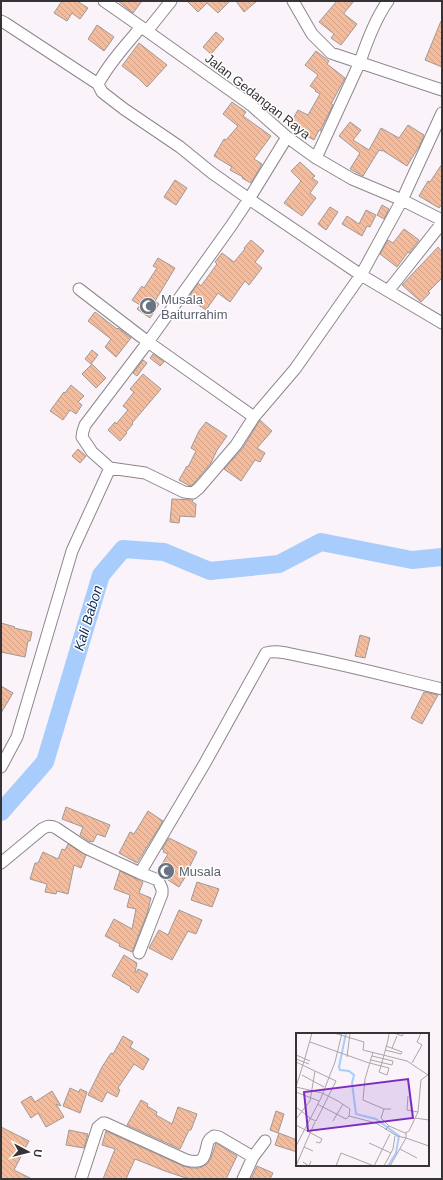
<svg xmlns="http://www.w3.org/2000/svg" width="443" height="1180" font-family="Arial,sans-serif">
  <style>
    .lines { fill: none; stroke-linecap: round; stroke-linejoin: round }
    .river { stroke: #a8cdfc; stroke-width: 18 }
    .building { fill: url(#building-back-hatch); stroke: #a09994 }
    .minor-casing { stroke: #8d878d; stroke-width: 13 }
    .minor { stroke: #fff; stroke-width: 11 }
    .labels { text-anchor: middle; stroke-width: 3; stroke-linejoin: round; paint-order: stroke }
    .street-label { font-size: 13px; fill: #363336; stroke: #fff }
    .worship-label { font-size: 13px; fill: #5b616d; stroke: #fff; text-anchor: start }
    .water-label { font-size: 14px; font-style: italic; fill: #0c305a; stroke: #fff }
    .inset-river { fill: none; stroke: #a8cdfc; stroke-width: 2 }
    .inset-road { fill: none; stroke: #aca6ab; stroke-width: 1 }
    .view { fill: #7b2cbf; fill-opacity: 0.15; stroke: #7b2cbf; stroke-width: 2 }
    .inset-edge { fill: none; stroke: #363336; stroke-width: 2 }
  </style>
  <defs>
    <pattern id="building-back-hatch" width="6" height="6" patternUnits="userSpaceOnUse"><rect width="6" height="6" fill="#f4bc9d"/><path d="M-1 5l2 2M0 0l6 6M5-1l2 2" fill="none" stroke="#d2a288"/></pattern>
  </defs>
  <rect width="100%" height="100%" fill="#faf3f9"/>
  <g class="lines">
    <!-- river -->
    <path class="river" d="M1 812 45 762 101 575 123 549 164 552 210 571 279 564 321 542 412 560 442 557"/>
  </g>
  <!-- building -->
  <path class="building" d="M62 1H77L88 8 80 19 72 13 67 21 54 13Z
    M118 1H142L133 13Z
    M187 1H230L218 13 207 3 198 12Z
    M236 1H257L244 12Z
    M337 1H354L344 13V14L357 24 341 45 331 38 334 34 319 22Z
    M441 21H442V67L425 60Z
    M97 25 114 37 104 51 88 39Z
    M216 32 224 39 211 54 203 47Z
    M139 43 167 65 147 87 138 78 122 66Z
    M316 51 329 61 327 64 345 78 331 104 333 105 321 129V131L319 130 314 140 303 134 304 132 290 124 298 110 308 115 320 94 315 91 316 90 310 86 318 75 305 65Z
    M232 102 246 112 243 116 271 136 254 159 262 164 251 183 242 178 243 177 230 170 232 167 214 156 224 139 226 140 238 126 223 114Z
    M350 122 361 130 353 140 369 150 381 128 399 138 408 125 424 135 420 145 407 166 382 150V151L379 150 363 176 350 169 360 153 339 136Z
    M300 162 315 176 312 178 318 182 310 193 316 198 302 216 284 203 301 181 291 171Z
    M442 164V204L439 208 419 196 428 181 430 182Z
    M175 180 187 188 176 205 164 197Z
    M382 205 389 209 384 219 377 215Z
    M330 207 338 212 326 230 318 224Z
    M366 210 376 215 370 227 367 226 362 236 342 224 347 216 359 224Z
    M404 229 419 240 409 253 408 252 397 267 380 254 388 240 393 243Z
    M251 240 264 251 255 262 262 268 249 285 245 281 230 302 218 293 206 310 188 298 198 283 201 286 217 264 215 262 222 253 234 262 245 249 244 248Z
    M438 247 442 252V278L428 292 430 293 421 302 402 285Z
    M158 258 175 268 155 301 159 304 150 318 137 309 140 305 132 300 142 286 144 288 157 268 153 266Z
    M95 312 117 329 118 328 131 338 116 357 105 347 111 339 88 321Z
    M92 350 98 355 91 364 85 359Z
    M153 354 164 362 160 366 150 358Z
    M143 360 147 363 137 376 133 373Z
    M92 364 106 378 96 388 82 374Z
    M143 374 161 389 132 423 133 424 126 432 127 433 120 441 108 430 115 422 116 424 128 410 123 406 134 392 130 389Z
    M71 385 84 396 78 402 82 405 76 414 70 410 63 420 50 411 64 392 65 393Z
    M260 420 272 431 257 448 265 453 260 462 255 460 241 481 224 469 242 449Z
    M206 422 227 436 217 450 211 463 194 483 191 486 188 485 179 480 187 466 188 467 196 451 191 448 199 431Z
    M78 449 86 456 80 463 72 456Z
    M172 499 193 500 192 502 196 504 195 517 180 516 179 523 170 522Z
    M1 623 15 627 14 628 32 632 30 641H28L25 657 1 652Z
    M360 635 370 638 365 658 355 656Z
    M1 686 13 693 1 713Z
    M424 692 438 695 422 724 411 718Z
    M66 807 110 825 105 837 97 834 93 842 90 841V842L80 835 83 827 62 819Z
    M148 811 163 821 137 863 119 853 130 832 134 834Z
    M169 838 197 852 188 870 189 871 179 887 165 878 161 874 157 872 168 854 163 852 164 851 162 849Z
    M68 844 86 855 81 868 74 865 68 894 57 891 56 894 45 892 47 884 30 879 35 863H38L43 852 58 859 62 849 65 850Z
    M120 871 143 882 139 893 151 898 147 914 132 952 119 946 120 944 105 936 114 919 132 929 136 909 127 907 130 895 114 889Z
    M197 882 219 889 212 907 191 900Z
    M179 910 202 920 196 934 188 931 172 960 149 948 159 930 168 935Z
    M124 955 137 963 135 972 136 973 138 969 148 974 138 993 130 988 131 987 112 976Z
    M123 1036 133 1042 130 1047 149 1059 143 1070 134 1064 118 1088 120 1090 117 1097 107 1092 102 1102 88 1095 102 1067 111 1053 113 1054Z
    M70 1088 79 1092 80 1089 87 1092 80 1113 63 1106Z
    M52 1091 61 1106 56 1104 64 1117 46 1127 38 1113 31 1118 21 1102 31 1096 35 1102Z
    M141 1100 148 1104 147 1106 157 1112 156 1115 172 1124 178 1107 197 1114 191 1130H189L180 1149 127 1125Z
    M276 1111 284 1114 278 1133 270 1130Z
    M1 1127 29 1141 14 1170 32 1179H1Z
    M69 1130 88 1134 84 1148 66 1145Z
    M106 1131 183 1166 191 1168H199L207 1164 211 1158 216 1143 237 1156 226 1179H189L165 1171 135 1159 126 1179H103L115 1149 102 1145Z
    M279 1133 297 1140V1152L275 1145Z
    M257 1166 273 1173 270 1179H251Z"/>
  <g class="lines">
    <defs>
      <path id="minor" d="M104 1 147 31 251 105 287 137 316 158 352 179 402 200 442 220
        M293 1 312 34 331 53 442 90
        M1 21 5 23 98 84
        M141 27C126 45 109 63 98 84L102 92 124 109 180 147 212 173 249 199 361 275 442 323
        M147 31 171 1
        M287 137 249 199 231 226 148 342 85 425 83 431 82 437 92 452 110 468 145 473 184 492 193 493 199 488 236 445 254 417 295 369 361 275 402 200 442 113
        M316 158 360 62C367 41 375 19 388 1
        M79 289 148 342 254 417
        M388 291 442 223
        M1 767 17 737 72 551 110 468
        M1 863 42 829C47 826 50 825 56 828L86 848 140 873
        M139 953 162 894V889L158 880 140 873 205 763 266 653C277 649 293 655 305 657 351 666 396 678 442 689
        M81 1179 98 1127 103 1123H105L186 1160C205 1165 204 1157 208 1142L210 1139 214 1136 219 1137 253 1157
        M243 1179 253 1157 265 1141"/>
    </defs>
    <!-- minor casing -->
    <use href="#minor" class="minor-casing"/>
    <!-- minor -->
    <use href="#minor" class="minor"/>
  </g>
  <!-- icons -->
  <defs>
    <symbol id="mosque-disc" viewBox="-11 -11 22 22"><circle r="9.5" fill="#6b7280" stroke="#fff"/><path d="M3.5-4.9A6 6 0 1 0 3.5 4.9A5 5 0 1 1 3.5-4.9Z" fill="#fff"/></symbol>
  </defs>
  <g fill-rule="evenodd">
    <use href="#mosque-disc" x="138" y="296" width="20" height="20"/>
    <use href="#mosque-disc" x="156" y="861" width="20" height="20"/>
  </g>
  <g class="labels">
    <!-- street labels -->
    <g class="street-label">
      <text transform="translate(258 96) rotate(38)" y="5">Jalan Gedangan Raya</text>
    </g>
    <!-- worship labels -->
    <g class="worship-label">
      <text x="161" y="304">Musala<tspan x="161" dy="15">Baiturrahim</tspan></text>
      <text x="179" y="876">Musala</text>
    </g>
    <!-- water labels -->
    <g class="water-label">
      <text transform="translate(88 618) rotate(-73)" y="5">Kali Babon</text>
    </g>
  </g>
  <!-- overview -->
  <g transform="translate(296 1033)">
    <rect width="133" height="133" fill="#faf3f9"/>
    <path class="inset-river" d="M50 0 43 34 44 37 53 38 58 42 56 50 60 81 80 86 103 103 100 120 92 133"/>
    <path class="inset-road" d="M38 0 68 9 67 17 111 28 132 42M98 0 106 3 108 0M14 9 73 30M96 15 101 3M89 17 105 21 106 19 90 13M77 19 69 46 67 67 88 76H95M0 22 14 28M51 24 54 0M9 25 16 0M0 26 13 31M75 27 96 32 97 28 76 23M0 29 40 48 20 88 13 85M74 30 85 33 93 35 91 42 83 39 85 33 88 22 92 7 93 1M116 30 126 12 121 9 125 0M6 42 28 54M0 54 26 60 42 68 54 76 53 83M0 54 9 25M0 59 23 68M112 63 111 77 122 79M21 71 50 86 53 83 80 90 101 103 110 105V100M0 74 14 85M88 76 85 85 93 93 89 97M119 85 133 87M0 86 14 68 19 38M37 88 47 71M0 92 26 106 24 110 20 109M93 93 109 100 113 98 122 79 125 47 133 41M73 110 95 120M0 113 25 65 39 29 46 0M8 114 19 89M104 116 121 125M7 129 13 133 15 128M0 133 8 114 17 118M40 133 45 120 78 133M78 133 94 101M88 133 97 116 99 103M94 133 110 105 133 113"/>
    <path class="view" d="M112 46 117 85 12 98 8 59Z"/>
    <rect width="133" height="133" class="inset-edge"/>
  </g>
  <!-- border -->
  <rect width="443" height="1180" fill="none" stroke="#363336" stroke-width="4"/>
  <!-- north arrow -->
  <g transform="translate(28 1152) rotate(97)" stroke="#ffffff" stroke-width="3" paint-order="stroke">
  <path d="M0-3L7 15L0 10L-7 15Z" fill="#363336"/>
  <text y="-6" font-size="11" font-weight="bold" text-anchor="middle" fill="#363336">U</text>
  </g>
</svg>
